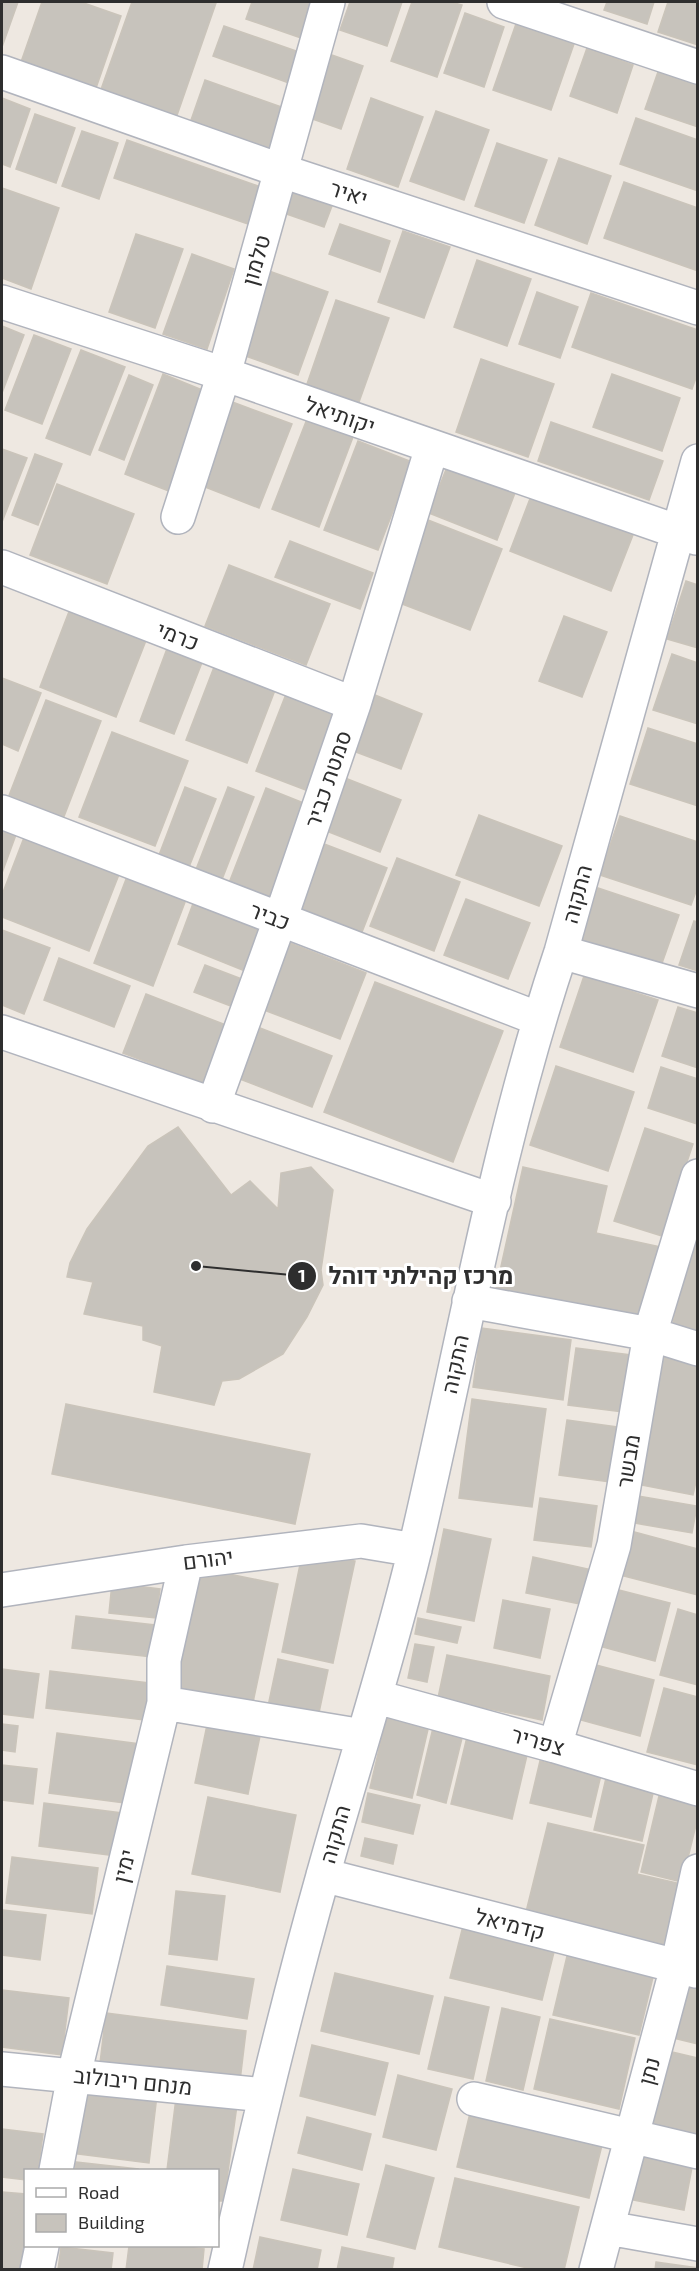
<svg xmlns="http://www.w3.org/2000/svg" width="699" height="2271" font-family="'Exo 2',Heebo,sans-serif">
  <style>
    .building { fill: #c7c3bc; stroke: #cac4ba; stroke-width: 1.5 }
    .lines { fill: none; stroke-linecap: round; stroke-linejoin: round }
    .minor-casing { stroke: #b1b4bd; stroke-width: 36 }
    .minor { stroke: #fff; stroke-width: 33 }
    .labels { text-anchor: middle; stroke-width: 6; stroke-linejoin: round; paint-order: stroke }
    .street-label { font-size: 22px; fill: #2e2e2e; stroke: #fff }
    .leader { fill: none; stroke: #2e2e2e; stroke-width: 2 }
    .callout-dot { fill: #2e2e2e; stroke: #fff; stroke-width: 2 }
    .mark-label { font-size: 18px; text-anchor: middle; font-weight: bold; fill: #fff }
    .callout-label { font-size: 24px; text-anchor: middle; font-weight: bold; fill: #2e2e2e; stroke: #fff; stroke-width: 6; stroke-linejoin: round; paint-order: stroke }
  </style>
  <rect width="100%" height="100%" fill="#eee8e1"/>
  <!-- building -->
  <path class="building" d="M2 2H18L2 47Z
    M42 2H81L121 16 96 88 21 62Z
    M132 2 216 3 175 121 99 95Z
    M252 2H317L304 39 246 19Z
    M350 2H402L387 46 340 30Z
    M412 2H451L462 5 437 77 391 61Z
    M607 2H654L647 24 604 10Z
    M668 2H698V45L658 32Z
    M465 13 504 27 484 87 444 73Z
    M517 21 575 41 551 110 493 90Z
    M224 26 299 52 289 83 213 56Z
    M587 48 633 65 617 113 570 96Z
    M329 54 363 66 341 129 307 117Z
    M659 69 698 83V127L645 109Z
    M205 80 287 109 272 152 190 123Z
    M2 98 30 109 10 167 2 164Z
    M371 98 423 117 398 187 347 169Z
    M436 111 489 130 464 200 410 181Z
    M35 114 75 128 56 183 16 169Z
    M636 118 698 140V191L620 164Z
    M82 131 118 143 99 199 62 186Z
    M127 140 264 188 251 225 114 178Z
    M497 143 547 160 524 223 475 206Z
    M559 158 611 176 587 244 535 225Z
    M285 180 335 198 324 227 275 210Z
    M624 182 698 208V271L604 238Z
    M2 188 59 208 31 289 2 278Z
    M340 224 390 241 380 272 329 254Z
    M403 231 450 247 424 318 378 302Z
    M136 234 183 249 155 328 109 312Z
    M192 254 234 269 207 349 163 334Z
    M477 260 531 279 507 346 454 327Z
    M269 271 328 292 298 375 240 354Z
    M537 292 578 307 560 358 519 344Z
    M591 293 698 330V372L692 389 572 347Z
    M336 300 389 318 359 402 307 384Z
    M2 326 24 335 2 393Z
    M34 335 71 349 42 424 5 410Z
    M81 350 125 367 90 455 46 438Z
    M481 359 554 384 528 457 456 432Z
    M163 374 212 394 174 493 125 474Z
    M612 374 680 398 662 451 593 427Z
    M129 375 153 385 124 460 99 450Z
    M227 400 292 424 259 508 195 483Z
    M307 419 353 437 319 527 272 509Z
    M551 422 663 461 649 500 538 461Z
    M358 441 412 462 378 550 324 530Z
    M2 449 27 458 2 522Z
    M35 454 62 464 38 525 12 515Z
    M447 467 515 493 497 540 429 513Z
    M57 484 134 514 107 584 30 555Z
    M531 496 633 535 611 591 510 551Z
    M428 520 502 549 470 630 397 602Z
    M290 541 373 573 360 609 275 577Z
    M229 565 330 604 306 665 205 626Z
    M686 581 698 585V648L667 639Z
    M70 609 147 638 116 717 40 687Z
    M564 616 607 632 582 697 539 681Z
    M168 646 203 660 174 734 140 721Z
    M672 654 698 663V724L653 710Z
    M216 662 277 685 247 763 186 740Z
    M2 678 41 693 18 751 2 744Z
    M288 689 343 711 311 792 256 771Z
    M370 693 422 714 401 769 348 749Z
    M46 700 101 721 63 819 8 798Z
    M648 728 698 744V806L630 784Z
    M112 732 188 761 155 846 79 817Z
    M345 778 401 800 380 852 324 830Z
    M185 787 216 799 189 867 159 855Z
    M228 787 254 797 221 882 195 872Z
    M266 788 306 804 267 904 227 888Z
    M479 815 562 846 539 906 456 875Z
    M620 816 698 842V886L691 905 600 875Z
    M2 826 17 832 2 873Z
    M25 835 120 872 89 951 2 917V895Z
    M319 842 387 868 362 932 294 906Z
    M397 858 460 882 434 951 370 926Z
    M128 874 187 897 153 986 94 963Z
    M598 888 679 915 661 966 580 940Z
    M466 899 530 923 508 979 444 955Z
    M194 901 262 927 245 971 178 944Z
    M694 921 698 922V971L679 965Z
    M2 930 50 948 24 1014 2 1005Z
    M290 943 366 973 340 1039 264 1010Z
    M59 958 130 986 114 1027 44 1000Z
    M205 965 247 981 236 1008 194 992Z
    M584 976 658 1000 633 1072 560 1047Z
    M375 982 503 1031 453 1162 324 1112Z
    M146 994 231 1027 208 1085 123 1053Z
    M678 1007 698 1013V1068L662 1056Z
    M260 1028 332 1056 312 1107 240 1079Z
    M556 1066 634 1092 608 1171 530 1145Z
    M661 1067 698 1079 697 1124 648 1108Z
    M178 1127 231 1195 250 1181 278 1209 281 1173 311 1167 333 1190 321 1270 323 1285 307 1317 283 1354 239 1379 222 1381 214 1405 154 1392 162 1346 143 1340V1326L84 1314 93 1282 67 1277 70 1263 87 1229 148 1146Z
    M645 1128 693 1144 662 1236 614 1221Z
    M523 1167 607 1186 596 1233 661 1247 645 1322 496 1289Z
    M695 1232 698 1233V1333L672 1327Z
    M481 1328 571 1340 563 1400 473 1387Z
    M576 1348 631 1355 623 1412 568 1405Z
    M662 1353 698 1360V1473L693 1495 636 1484Z
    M472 1399 546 1409 532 1507 459 1498Z
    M66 1404 310 1454 295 1524 52 1474Z
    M567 1420 617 1427 610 1482 559 1475Z
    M638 1496 697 1506 692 1533 634 1523Z
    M540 1498 597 1506 591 1547 534 1540Z
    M444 1529 491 1539 474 1621 427 1612Z
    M627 1530 698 1549V1595L616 1574Z
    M303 1550 355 1561 333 1663 282 1652Z
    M533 1557 597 1571 590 1606 526 1593Z
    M199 1568 278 1584 252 1707 173 1691Z
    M112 1583 160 1589 156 1618 109 1613Z
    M615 1589 670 1603 655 1661 599 1646Z
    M503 1600 550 1609 540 1658 494 1648Z
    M678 1609 698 1615V1685L660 1675Z
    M76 1616 155 1625 152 1657 72 1648Z
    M418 1618 461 1627 457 1643 415 1634Z
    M415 1644 434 1647 427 1682 408 1678Z
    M447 1655 550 1676 542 1720 438 1698Z
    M278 1659 328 1670 317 1722 267 1711Z
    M596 1665 654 1680 640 1736 581 1720Z
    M2 1669 39 1674 33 1718 2 1714Z
    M50 1671 149 1683 144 1720 46 1708Z
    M664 1688 698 1697V1765L647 1752Z
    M387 1715 429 1725 412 1798 370 1788Z
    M2 1724 18 1726 15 1752 2 1750Z
    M207 1725 260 1736 248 1794 195 1783Z
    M433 1728 463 1734 446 1803 417 1795Z
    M57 1733 140 1744 132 1804 49 1793Z
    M467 1737 528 1751 512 1819 451 1804Z
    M540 1761 601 1775 591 1817 530 1803Z
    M2 1765 37 1769 33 1804 2 1800Z
    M606 1778 654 1789 642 1841 594 1830Z
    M368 1793 420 1805 413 1834 362 1822Z
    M659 1796 698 1804V1817L682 1882 641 1872Z
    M208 1797 296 1815 280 1892 192 1874Z
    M44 1803 122 1813 116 1856 39 1846Z
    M548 1823 644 1845 637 1874 686 1885 671 1947 526 1912Z
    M365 1838 397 1845 393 1864 361 1856Z
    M12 1857 98 1868 92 1914 6 1903Z
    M176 1891 225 1896 217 1960 169 1954Z
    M3 1910 46 1915 40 1960 2 1955Z
    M463 1926 555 1948 542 2000 450 1978Z
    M568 1952 654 1973 639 2035 553 2015Z
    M167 1966 254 1979 247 2019 161 2005Z
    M335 1973 433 1996 419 2054 321 2031Z
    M688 1979 698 1981V2044L673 2038Z
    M2 1990 69 1998 62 2055 2 2047Z
    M445 1997 489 2007 473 2079 428 2069Z
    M502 2008 540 2017 523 2090 486 2081Z
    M106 2013 246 2031 240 2081 100 2063Z
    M550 2019 635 2038 619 2109 534 2089Z
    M312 2045 388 2063 375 2115 300 2096Z
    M668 2051 698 2058V2144L650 2133Z
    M398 2075 452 2089 436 2150 383 2137Z
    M79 2086 157 2095 149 2163 71 2153Z
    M176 2098 237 2105 224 2201H218V2170H167Z
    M470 2113 602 2145 589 2198 457 2167Z
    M307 2117 371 2134 362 2170 298 2153Z
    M2 2129 43 2134 38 2170H26V2180L2 2177Z
    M641 2153 693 2162 684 2210 633 2200Z
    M76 2162 138 2169V2170H75Z
    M386 2165 434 2178 415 2249 367 2237Z
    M293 2169 359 2184 347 2235 281 2220Z
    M455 2178 579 2207 564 2270H536L439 2247Z
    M2 2192 26 2194 24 2270H2Z
    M260 2237 321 2250 317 2270H253Z
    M129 2246H178L204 2249 202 2270H126Z
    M61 2247 113 2253 111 2270H58Z
    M342 2247 394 2258 392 2270H337Z
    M656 2262 698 2268V2270H655Z"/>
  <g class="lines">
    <defs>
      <path id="minor" d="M504 2 698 67
        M2 72 282 171 698 308
        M2 302 224 374 696 538
        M178 517 224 374 328 2
        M2 567 354 704
        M2 812 539 1019
        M561 952 698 991
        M2 1032 494 1201
        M213 1106 280 920 354 704 432 447
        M469 1301 650 1334 698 1349
        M2 1590 186 1562 361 1541 415 1550
        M377 1697 555 1746 698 1789
        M164 1703 363 1736
        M555 1746 614 1545 650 1334 698 1176
        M323 1875 696 1971
        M2 2069 264 2095
        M474 2099 698 2152
        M56 2170 74 2075 164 1703V1660L186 1562
        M608 2228 698 2244
        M37 2270 42 2246
        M225 2270C255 2136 287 2003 324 1872 354 1764 389 1658 415 1549 462 1351 496 1146 561 952L698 461
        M596 2270 677 1967 698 1871"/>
    </defs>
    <!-- minor casing -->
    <use href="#minor" class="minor-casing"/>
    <!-- minor -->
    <use href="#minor" class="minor"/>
  </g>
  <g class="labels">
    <!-- street labels -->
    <g class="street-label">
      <text transform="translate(349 193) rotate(18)" y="8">יאיר</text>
      <text transform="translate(256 260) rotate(-74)" y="8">טלמון</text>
      <text transform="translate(340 415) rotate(19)" y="8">יקותיאל</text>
      <text transform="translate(178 636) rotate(21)" y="8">כרמי</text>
      <text transform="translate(328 779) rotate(-71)" y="8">סמטת כביר</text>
      <text transform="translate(577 894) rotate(-75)" y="8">התקוה</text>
      <text transform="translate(270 916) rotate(21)" y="8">כביר</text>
      <text transform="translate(455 1364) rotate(-78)" y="8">התקוה</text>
      <text transform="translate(628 1461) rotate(-81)" y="8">מבשר</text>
      <text transform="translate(208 1559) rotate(-7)" y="8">יהורם</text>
      <text transform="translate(538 1741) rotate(16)" y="8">צפריר</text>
      <text transform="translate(335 1834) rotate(-74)" y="8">התקוה</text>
      <text transform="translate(124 1866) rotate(-76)" y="8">ימין</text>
      <text transform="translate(510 1924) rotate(14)" y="8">קדמיאל</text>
      <text transform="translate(649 2071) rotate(-75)" y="8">נתן</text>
      <text transform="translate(133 2081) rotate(6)" y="8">מנחם ריבולוב</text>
    </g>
  </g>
  <!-- callouts -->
  <path class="leader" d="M196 1266L302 1276"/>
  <g class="callout-dot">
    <circle cx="196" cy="1266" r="6"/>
    <circle cx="302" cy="1276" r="15"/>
  </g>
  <g class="mark-label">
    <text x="302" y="1282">1</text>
  </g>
  <g class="callout-label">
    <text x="421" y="1284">מרכז קהילתי דוהל</text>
  </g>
  <!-- border -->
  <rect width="699" height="2271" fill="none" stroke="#2e2e2e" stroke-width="6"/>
  <!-- legend -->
  <rect x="24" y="2169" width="195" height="78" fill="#ffffff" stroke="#ababab" stroke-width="1.5"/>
  <rect x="36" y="2188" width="30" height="9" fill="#ffffff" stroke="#ababab" stroke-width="1.5"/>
  <text x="78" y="2199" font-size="18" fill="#2e2e2e">Road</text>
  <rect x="36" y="2214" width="30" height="18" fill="#c7c3bc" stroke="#ababab" stroke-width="1.5"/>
  <text x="78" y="2229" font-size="18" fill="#2e2e2e">Building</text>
</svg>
